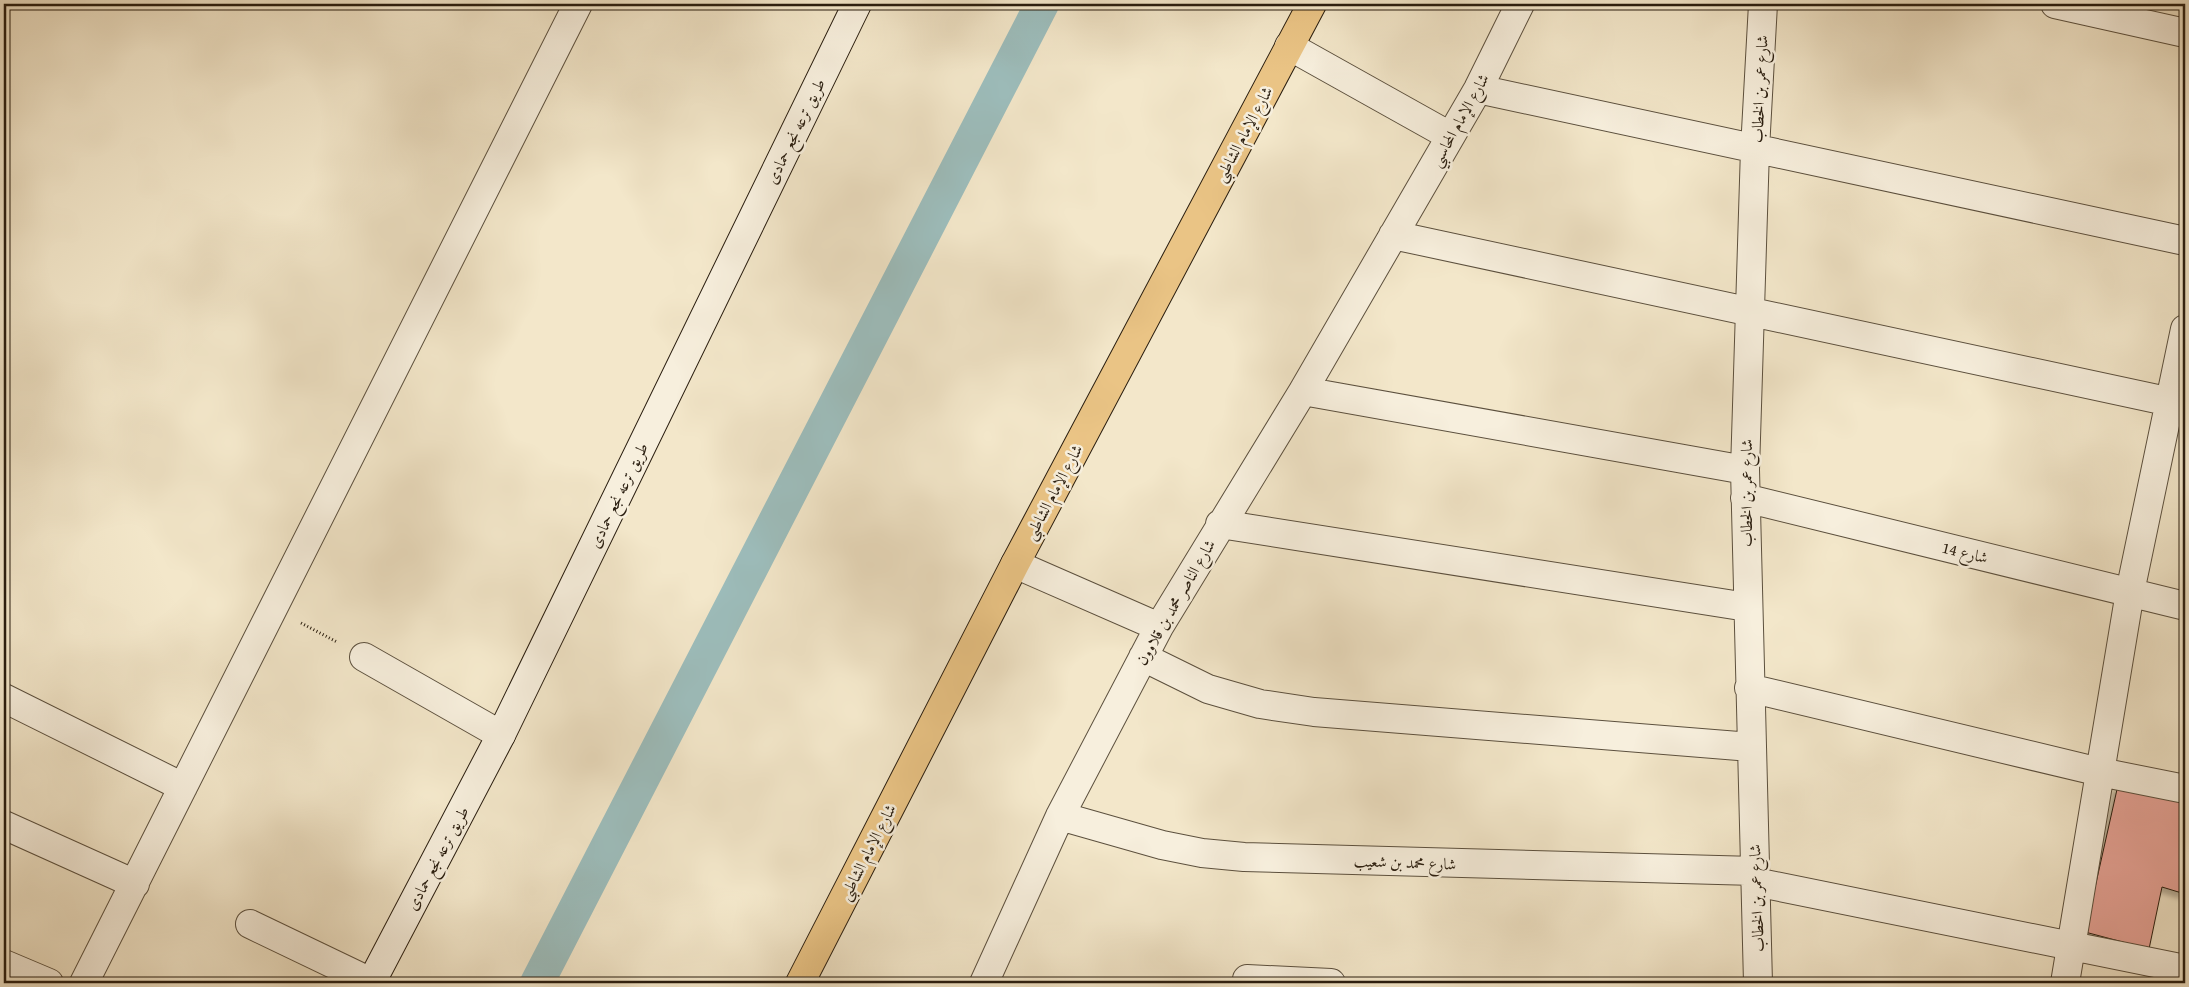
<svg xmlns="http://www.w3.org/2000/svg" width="2189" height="987" font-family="'Gentium Book Plus',Amiri,serif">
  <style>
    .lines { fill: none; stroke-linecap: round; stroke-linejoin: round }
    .canal { stroke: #9dbebd; stroke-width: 34 }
    .building { fill: #e8a498; stroke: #291d0f; filter: url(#shadow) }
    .street-casing { stroke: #5c503e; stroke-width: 30 }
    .secondary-casing { stroke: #291d0f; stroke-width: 30 }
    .primary-casing { stroke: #291d0f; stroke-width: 30 }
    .path { stroke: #291d0f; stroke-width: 3; stroke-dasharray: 1 2.5; stroke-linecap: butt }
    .street { stroke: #f7efdd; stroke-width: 28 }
    .secondary { stroke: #f7efdd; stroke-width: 28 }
    .primary { stroke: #eac485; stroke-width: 28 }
    .labels { text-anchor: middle; stroke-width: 5; stroke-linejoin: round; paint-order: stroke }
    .street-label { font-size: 16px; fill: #291d0f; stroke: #f7efdd }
  </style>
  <defs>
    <filter id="shadow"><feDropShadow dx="-4.5" dy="4.5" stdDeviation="2.5" flood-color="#0004"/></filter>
  </defs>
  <rect width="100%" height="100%" fill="#f3e7ca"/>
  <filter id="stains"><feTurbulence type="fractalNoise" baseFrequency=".004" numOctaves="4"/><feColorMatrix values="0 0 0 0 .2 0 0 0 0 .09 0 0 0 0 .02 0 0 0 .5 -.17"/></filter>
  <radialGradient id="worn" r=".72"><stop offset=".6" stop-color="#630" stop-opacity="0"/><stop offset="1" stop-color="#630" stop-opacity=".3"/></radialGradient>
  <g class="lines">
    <!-- canal -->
    <path class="canal" d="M537 983 1042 4"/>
  </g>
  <!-- building -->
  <path class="building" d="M2118 785 2185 801V894L2162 887 2149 949 2085 932Z"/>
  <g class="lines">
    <defs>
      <path id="street" d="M2055 4 2185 33
        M1289 46 1450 136
        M1478 89 2185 241
        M1393 235 2185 405
        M1303 391 1745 470
        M1745 498 2185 606
        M1220 524 1747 607
        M1015 564 1159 627
        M364 657 501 735
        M1143 657 1208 689 1260 704 1314 712 1751 747
        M1749 688 2100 772 2185 789
        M4 698 183 787
        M1060 816 1162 845 1202 853 1244 857 1755 871
        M4 825 135 884
        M1755 882 2185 969
        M250 924 371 982
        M4 964 49 983
        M1247 979 1331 983
        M84 983 578 4
        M984 983 1060 816 1159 627 1303 391 1478 89 1520 4
        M1758 983 1745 470 1755 149 1763 4
        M2065 983 2130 592 2185 329"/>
      <path id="secondary" d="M371 983 501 735 857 4"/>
      <path id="primary" d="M800 983 1015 564 1312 4"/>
    </defs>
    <!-- street casing -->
    <use href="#street" class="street-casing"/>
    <!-- secondary casing -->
    <use href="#secondary" class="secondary-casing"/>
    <!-- primary casing -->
    <use href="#primary" class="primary-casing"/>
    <!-- path -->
    <path class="path" d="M301 623 337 642"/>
    <!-- street -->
    <use href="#street" class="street"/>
    <!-- secondary -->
    <use href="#secondary" class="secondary"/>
    <!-- primary -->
    <use href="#primary" class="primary"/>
  </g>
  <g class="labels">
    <!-- street labels -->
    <g class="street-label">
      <text transform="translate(1759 89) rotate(-87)" y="6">شارع عمر بن الخطاب</text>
      <text transform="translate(1459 120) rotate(-61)" y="6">شارع الإمام المحاسبي</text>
      <text transform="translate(795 131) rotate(-64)" y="6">طريق ترعه نجع حمادى</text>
      <text transform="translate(1243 134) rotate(-62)" y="6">شارع الإمام الشاطبى</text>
      <text transform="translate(1053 492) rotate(-62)" y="6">شارع الإمام الشاطبى</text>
      <text transform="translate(1746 493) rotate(-90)" y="6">شارع عمر بن الخطاب</text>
      <text transform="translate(618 495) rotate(-64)" y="6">طريق ترعه نجع حمادى</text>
      <text transform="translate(1965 552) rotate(14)" y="6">شارع 14</text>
      <text transform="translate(1175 602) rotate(-60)" y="6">شارع الناصر محمد بن قلاوون</text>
      <text transform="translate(867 852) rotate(-63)" y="6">شارع الإمام الشاطبى</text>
      <text transform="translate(437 858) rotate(-62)" y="6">طريق ترعه نجع حمادى</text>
      <text transform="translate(1405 862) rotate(2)" y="6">شارع محمد بن شعيب</text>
      <text transform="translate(1756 898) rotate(-92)" y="6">شارع عمر بن الخطاب</text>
    </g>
  </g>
  <!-- margin -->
  <rect width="2189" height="987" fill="none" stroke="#f3e7ca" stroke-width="20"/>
  <rect x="5" y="5" width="2179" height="977" fill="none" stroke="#291d0f" stroke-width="2.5"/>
  <rect x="10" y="10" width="2169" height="967" fill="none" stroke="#291d0f"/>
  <rect width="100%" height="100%" filter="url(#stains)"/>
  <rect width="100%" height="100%" fill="url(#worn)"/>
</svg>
